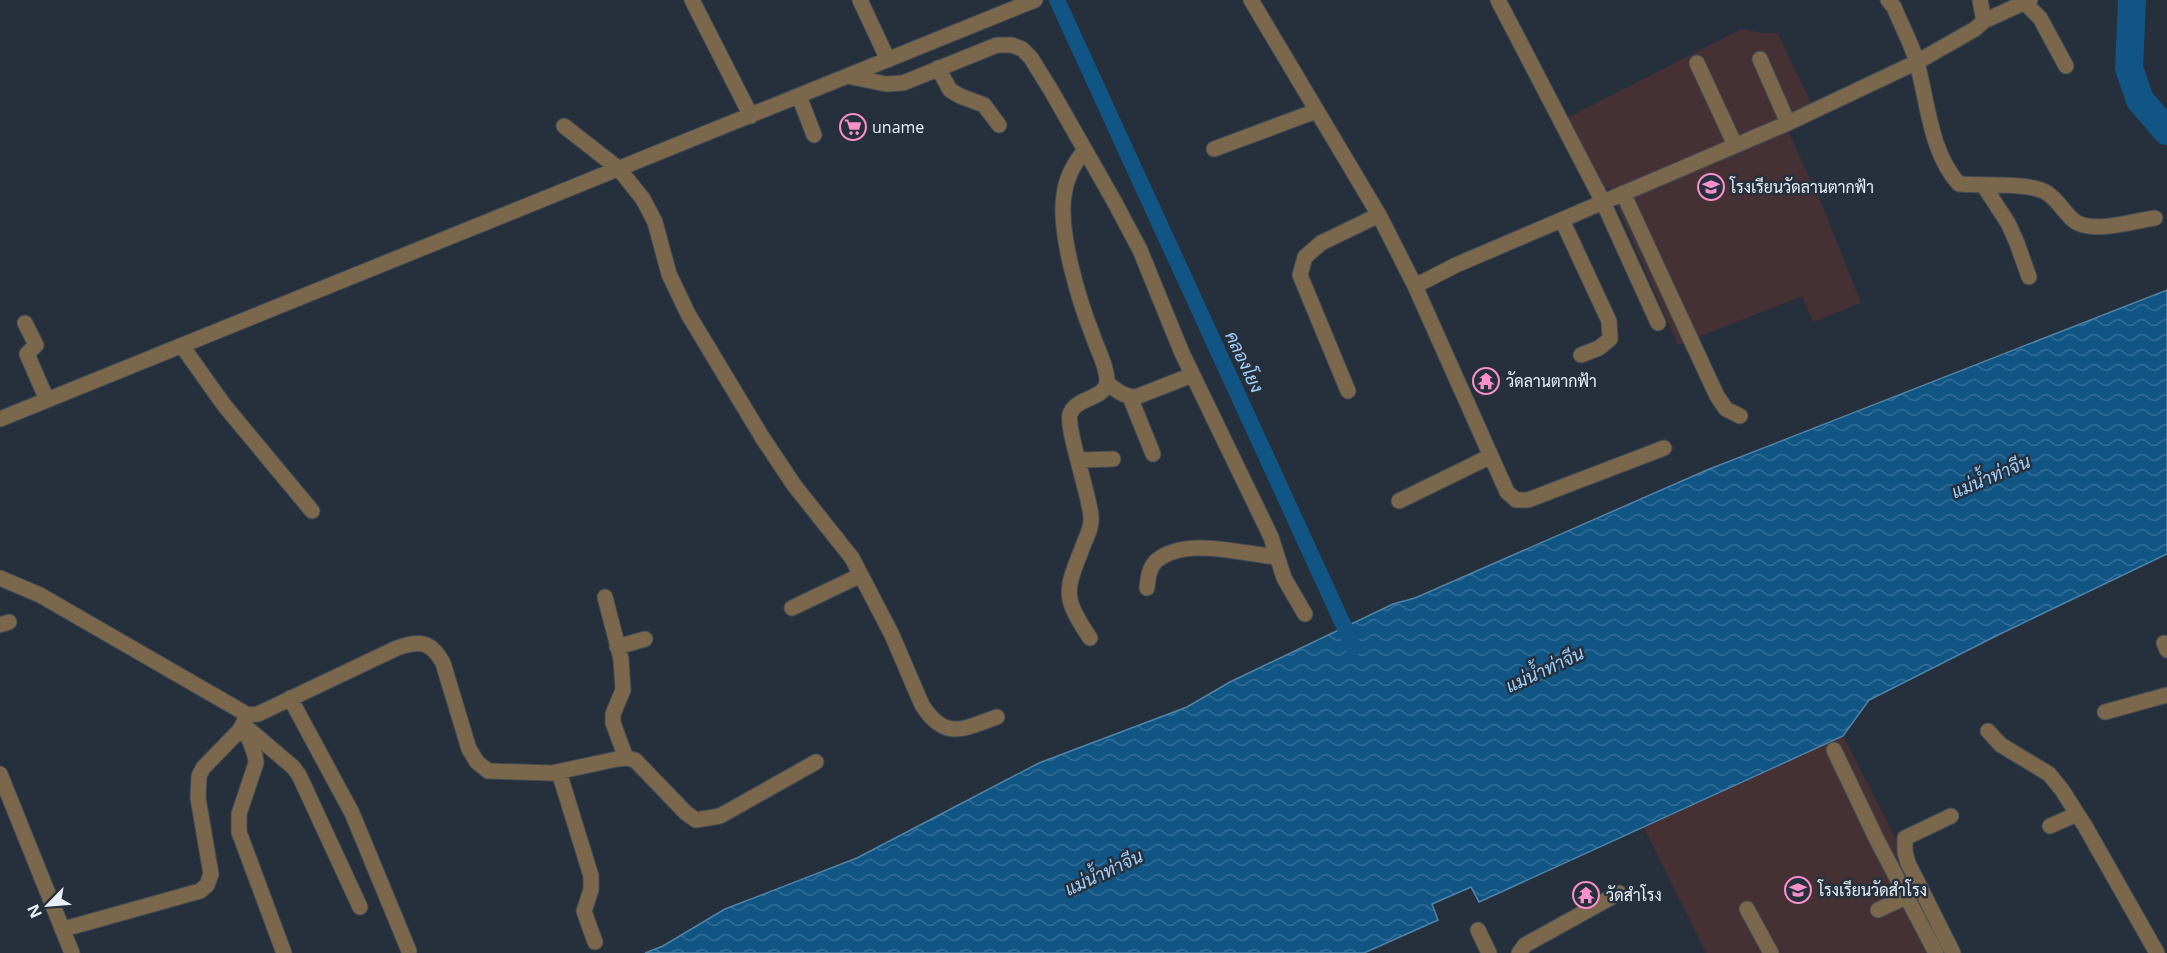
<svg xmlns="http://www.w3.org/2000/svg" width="2167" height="953" font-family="'Open Sans',Sarabun,sans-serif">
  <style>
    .education { fill: #453034 }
    .water { fill: url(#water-waves); stroke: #5284a8; stroke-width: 1.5 }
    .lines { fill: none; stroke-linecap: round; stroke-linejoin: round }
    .canal { stroke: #115585; stroke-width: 16 }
    .river { stroke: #115585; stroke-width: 28 }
    .minor-casing { stroke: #414b56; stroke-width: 17 }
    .minor { stroke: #7a674c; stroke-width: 15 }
    .labels { text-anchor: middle; stroke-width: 5; stroke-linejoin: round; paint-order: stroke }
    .poi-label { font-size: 16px; fill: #e9f0f8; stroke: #26303c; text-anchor: start }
    .water-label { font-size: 18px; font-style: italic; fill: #a1d2fd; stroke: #26303c }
  </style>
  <defs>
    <pattern id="water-waves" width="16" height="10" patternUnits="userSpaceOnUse" patternTransform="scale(1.5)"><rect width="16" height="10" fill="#115585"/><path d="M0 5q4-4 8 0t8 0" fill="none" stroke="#346e97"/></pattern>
  </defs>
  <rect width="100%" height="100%" fill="#26303c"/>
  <!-- education -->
  <path class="education" d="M1741 29 1763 33H1778L1811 103 1782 118 1820 200 1861 303 1813 322 1802 296 1678 345 1609 187 1604 188 1565 119Z
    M1843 736 1955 953H1706L1643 826Z"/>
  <!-- water -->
  <path class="water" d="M2167 290V554L2000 634 1869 700 1843 736 1479 902 1471 887 1432 904 1438 920 1364 953H645L663 946 725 909 857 858 1039 763 1187 707 1230 682 1393 604 1415 598 1707 470Z"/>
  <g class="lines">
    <!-- canal -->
    <path class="canal" d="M1057 0 1354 648"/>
    <!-- river -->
    <path class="river" d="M2132 0 2129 68 2140 100 2167 131"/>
    <defs>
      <path id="minor" d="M692 0 751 116
        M860 0 888 60
        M1251 0 1379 215 1415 286 1507 492 1516 500H1528L1664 448
        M1498 0 1603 202 1658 323
        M1888 0 1894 7C1901 25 1912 44 1917 63 1928 103 1930 152 1959 184 1982 186 2030 182 2047 193 2057 199 2064 212 2073 220 2091 235 2133 221 2155 218
        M2025 3 2040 18 2066 66
        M1984 21 2030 0
        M1760 59 1788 123
        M1697 63 1735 145
        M938 68 950 90 960 96 984 105 999 125
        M847 76 886 84 903 83 997 45H1012L1022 49 1031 58 1052 92 1114 201 1140 250 1182 353 1271 537 1284 578 1305 614
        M799 96 814 135
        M564 126 619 169 643 199 655 222 669 274 688 314 762 437 794 485 852 558 892 635 922 705C945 741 963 729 997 717
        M1214 149 1316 111
        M1085 150C1074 163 1066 178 1064 195 1058 232 1079 301 1093 336 1098 351 1106 364 1107 379 1108 400 1076 396 1070 414 1066 428 1089 494 1091 516 1092 528 1087 535 1083 546 1065 592 1062 596 1090 638
        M1984 186 2008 223 2017 243 2029 277
        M1623 193 1717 396 1726 409 1740 416
        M1562 220 1609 321 1610 339 1599 348 1581 355
        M1415 286 1456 265 1788 123 1917 62 1975 29 1984 21 1980 0
        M25 323 36 345 27 354 47 400
        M182 346 224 405 312 511
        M1107 383C1116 390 1124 397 1136 397L1192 375
        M1348 391 1300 275 1305 257 1321 243 1379 215
        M1130 397 1153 454
        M0 419 1035 0
        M1079 460 1113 459
        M1399 501 1491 456
        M0 578 40 595 248 715 258 714 397 648C420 640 431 641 443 663L469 749 477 762 488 771 552 773 617 759 626 758 635 760 686 813 696 820 720 816 816 762
        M1147 588C1148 578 1149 568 1156 561 1185 536 1242 554 1277 557
        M605 597 621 659 623 690 613 714V723L626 758
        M792 608 861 575
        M0 625 9 622
        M2164 643 2167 650
        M617 647 645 639
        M290 698 352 813 409 951
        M2105 712 2167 695
        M247 728 293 767 299 775 360 907
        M239 731 248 736 255 755 256 763 239 814V832L284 953
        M1988 731 2001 745 2049 774 2062 790 2085 826 2157 953
        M1834 750 1877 840 1936 953
        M559 772 591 876V890L584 911 595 942
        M0 774 72 953
        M1951 816 1905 838V852L1908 863 1953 953
        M2050 826 2077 814
        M1747 909 1771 953
        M1878 910 1906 897
        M64 929 200 891 207 885 211 874 198 798 199 776 203 768 239 731 248 715
        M1478 930 1489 953
        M1519 953 1525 945 1619 893"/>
    </defs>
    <!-- minor casing -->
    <use href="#minor" class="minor-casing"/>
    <!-- minor -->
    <use href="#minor" class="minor"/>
  </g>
  <!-- icons -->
  <defs>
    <symbol id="supermarket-ring" viewBox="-11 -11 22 22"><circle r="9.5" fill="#26303c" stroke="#f890cb" stroke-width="1.5"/><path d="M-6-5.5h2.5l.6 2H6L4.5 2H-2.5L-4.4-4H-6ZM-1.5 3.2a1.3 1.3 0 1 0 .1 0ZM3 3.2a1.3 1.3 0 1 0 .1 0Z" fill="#f890cb"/></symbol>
    <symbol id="school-ring" viewBox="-11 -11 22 22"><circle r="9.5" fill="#26303c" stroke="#f890cb" stroke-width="1.5"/><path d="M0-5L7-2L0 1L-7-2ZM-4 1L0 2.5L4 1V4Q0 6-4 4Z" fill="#f890cb"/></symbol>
    <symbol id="temple-ring" viewBox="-11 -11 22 22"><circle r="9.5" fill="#26303c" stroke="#f890cb" stroke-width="1.5"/><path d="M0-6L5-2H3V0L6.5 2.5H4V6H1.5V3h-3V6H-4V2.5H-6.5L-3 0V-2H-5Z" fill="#f890cb"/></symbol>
  </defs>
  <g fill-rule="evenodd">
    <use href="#supermarket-ring" x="838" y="112" width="30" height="30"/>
    <use href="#school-ring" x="1696" y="172" width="30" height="30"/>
    <use href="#temple-ring" x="1471" y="366" width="30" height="30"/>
    <use href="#school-ring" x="1783" y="875" width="30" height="30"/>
    <use href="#temple-ring" x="1571" y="880" width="30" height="30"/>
  </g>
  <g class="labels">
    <!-- poi labels -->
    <g class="poi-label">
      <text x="872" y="133">uname</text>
      <text x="1730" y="193">โรงเรียนวัดลานตากฟ้า</text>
      <text x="1506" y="387">วัดลานตากฟ้า</text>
      <text x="1818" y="896">โรงเรียนวัดสำโรง</text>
      <text x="1606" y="901">วัดสำโรง</text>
    </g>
    <!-- water labels -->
    <g class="water-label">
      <text transform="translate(1244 362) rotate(65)" y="6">คลองโยง</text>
      <text transform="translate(1991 477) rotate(-23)" y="6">แม่น้ำท่าจีน</text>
      <text transform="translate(1545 670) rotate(-25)" y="6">แม่น้ำท่าจีน</text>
      <text transform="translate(1104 873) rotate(-25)" y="6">แม่น้ำท่าจีน</text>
    </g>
  </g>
  <!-- north arrow -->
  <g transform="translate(48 905) rotate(245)" stroke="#26303c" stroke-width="4.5" paint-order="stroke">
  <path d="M0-4.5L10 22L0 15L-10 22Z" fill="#e9f0f8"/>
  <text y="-9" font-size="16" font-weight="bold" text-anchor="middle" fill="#e9f0f8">N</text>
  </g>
</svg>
